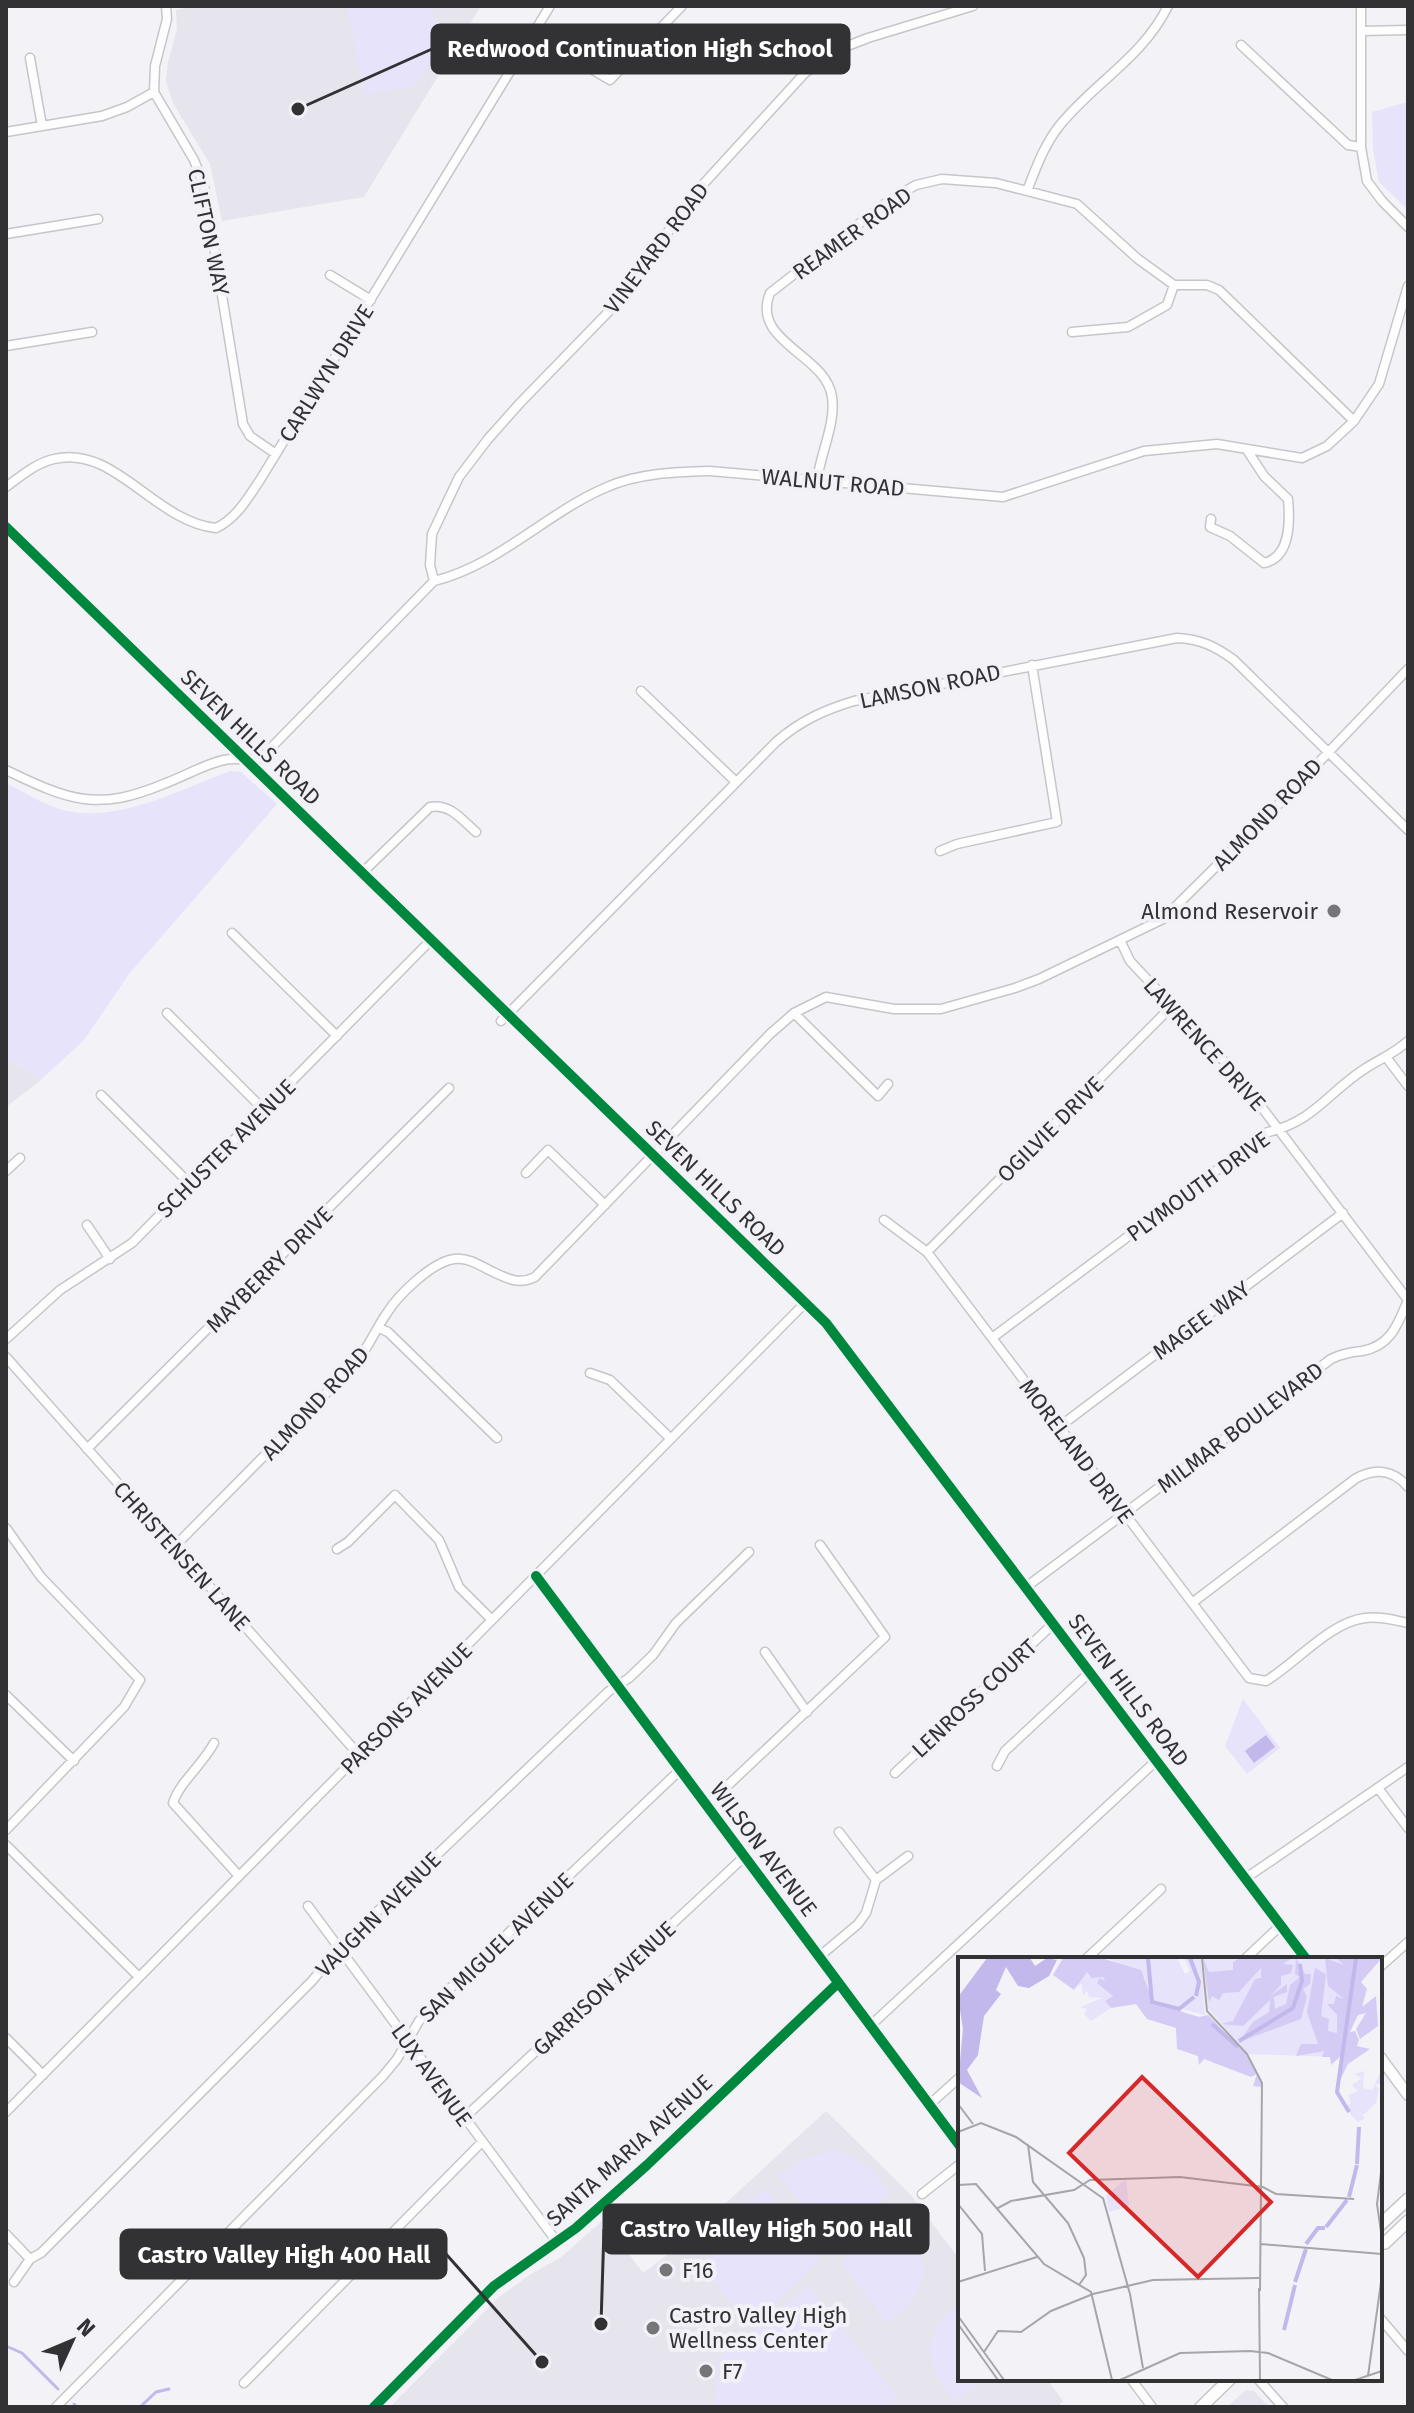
<svg xmlns="http://www.w3.org/2000/svg" width="1414" height="2413" font-family="'Fira Sans',sans-serif">
  <style>
    .built { fill: #e6e4ed }
    .green { fill: #e7e3fb }
    .water { fill: #c3b8eb }
    .lines { fill: none; stroke-linecap: round; stroke-linejoin: round }
    .stream { stroke: #c3b8eb; stroke-width: 3 }
    .minor-casing { stroke: #c6c6c9; stroke-width: 11 }
    .tertiary-casing { stroke: #c6c6c9; stroke-width: 13 }
    .secondary-casing { stroke: #c6c6c9; stroke-width: 14 }
    .minor { stroke: #fdfdfe; stroke-width: 8 }
    .tertiary { stroke: #fdfdfe; stroke-width: 10 }
    .secondary { stroke: #fdfdfe; stroke-width: 11 }
    .cycleway-casing { stroke: #f2f1f8; stroke-width: 15 }
    .cycleway { stroke: #00873e; stroke-width: 10 }
    .poi-dot { fill: #767578; stroke: #f2f1f8; stroke-width: 3 }
    .labels { text-anchor: middle; stroke-width: 8; stroke-linejoin: round; paint-order: stroke }
    .street-label { font-size: 22px; fill: #323134; stroke: #f2f1f8 }
    .poi-label { font-size: 22px; fill: #323134; stroke: #f2f1f8; text-anchor: start }
    .inset-river { fill: none; stroke: #c3b8eb; stroke-width: 4 }
    .inset-road { fill: none; stroke: #a6a5a9; stroke-width: 2 }
    .view { fill: #d62828; fill-opacity: 0.15; stroke: #d62828; stroke-width: 4 }
    .inset-edge { fill: none; stroke: #323134; stroke-width: 4 }
    .leader { fill: none; stroke: #323134; stroke-width: 3 }
    .callout-dot { fill: #323134; stroke: #f2f1f8; stroke-width: 3 }
    .callout { fill: #323134; stroke: #323134; stroke-width: 3 }
    .callout-label { font-size: 24px; text-anchor: middle; font-weight: bold; fill: #fff }
  </style>
  <rect width="100%" height="100%" fill="#f3f2f7"/>
  <!-- built -->
  <path class="built" d="M196 6H481L364 197 222 221 210 164 173 103 166 81 168 62 177 29 176 10Z
    M6 1057 41 1080 6 1107Z
    M826 2111 910 2194 960 2260V2379H1047L1063 2401 1057 2407H390L499 2297 531 2274 560 2258 603 2220 643 2273 679 2246Z
    M1246 2390 1254 2391 1269 2407H1227Z"/>
  <!-- green -->
  <path class="green" d="M364 6H431L441 46 415 86 364 95 348 9Z
    M1408 102V210L1379 182 1373 149 1372 112Z
    M231 771 241 772 277 804 129 974 84 1040 45 1076 41 1080 6 1057V783C24 792 44 805 63 810 118 824 180 789 231 771Z
    M1243 1699 1280 1748 1247 1774 1225 1746Z
    M839 2150 872 2169 889 2193 832 2239 779 2176 802 2159Z
    M766 2190 820 2261 748 2327 713 2278 711 2249 732 2214Z
    M900 2218C933 2262 933 2290 887 2323L841 2262Z
    M809 2287 898 2398 887 2407H720L715 2402 719 2358Z
    M960 2302V2379H985L955 2402C925 2364 918 2335 960 2302Z"/>
  <!-- water -->
  <path class="water" d="M1266 1735 1275 1747 1254 1763 1245 1751Z"/>
  <g class="lines">
    <!-- stream -->
    <path class="stream" d="M6 2346 22 2353 58 2389
      M74 2404 77 2407
      M140 2407 156 2392 169 2389"/>
    <defs>
      <path id="minor" d="M166 6 167 19 155 66 154 92 194 160 204 185 243 424 250 436 276 454
        M1361 6V147L1367 181 1382 201 1408 227
        M1361 31 1408 30
        M532 34 610 80 682 6
        M1241 45 1348 145 1361 147
        M30 58 42 126
        M6 132 102 116 127 107 154 92
        M1027 191C1036 168 1044 145 1060 125 1095 82 1143 57 1168 6
        M6 234 98 219
        M330 275 371 300
        M1072 332 1128 327 1167 305 1174 285
        M6 346 92 332
        M817 481C820 454 836 424 832 397 826 354 750 342 770 293L891 199 916 185 942 179 996 183 1077 204 1138 259 1174 285H1207L1219 290 1354 421
        M6 487C21 476 36 463 54 459 114 444 155 522 216 528 236 519 248 498 260 480L550 6
        M1211 519 1210 527 1230 536 1264 563C1291 557 1290 521 1288 499L1264 476 1247 450
        M434 581 430 565 432 534 459 477 488 439 520 403 618 302 697 191 804 74 829 53 868 38 973 6
        M641 691 735 781
        M6 770C70 801 98 812 166 783 185 776 205 764 224 760 237 757 249 762 261 758L434 581C499 565 546 513 607 487 638 473 676 472 710 471L1003 497 1144 451 1217 444 1302 458 1327 446 1354 421 1379 384 1408 286
        M940 851 957 844 1057 822 1032 665
        M362 873 430 807C450 803 462 820 476 832
        M232 933 337 1036
        M167 1013 264 1110
        M794 1013 878 1096 888 1084
        M501 1021 776 742C800 721 824 710 854 701L1177 638C1200 639 1215 646 1234 660L1408 830
        M1386 1057 1408 1086
        M101 1095 190 1184
        M6 1171 20 1158
        M526 1173 548 1150 605 1205
        M884 1220 927 1252 1249 1678 1266 1681C1296 1663 1330 1622 1365 1618 1379 1616 1394 1620 1408 1623
        M87 1225 110 1259
        M927 1252 1172 1006
        M379 1328 388 1332 497 1438
        M992 1338 1268 1132C1315 1121 1329 1091 1366 1068 1380 1059 1395 1053 1408 1041
        M6 1339 60 1290 132 1243 431 940
        M6 1357 359 1755
        M590 1373 610 1380 671 1439
        M1059 1427 1343 1213
        M87 1449 449 1088
        M6 1528 41 1577 140 1680 124 1707 6 1830
        M174 1547 354 1365C368 1349 375 1330 387 1313 398 1295 432 1262 454 1259 466 1257 478 1264 489 1270 504 1277 518 1286 535 1277L770 1034 794 1013 826 997 894 1009H941L1015 988 1039 979 1163 919 1275 808 1408 669
        M337 1549 348 1542 395 1495 439 1540 459 1587 492 1620
        M536 1576 960 2146
        M1026 1587 1331 1359C1341 1354 1351 1352 1362 1351 1391 1346 1398 1324 1408 1300L1238 1076 1130 961 1120 940
        M1192 1603 1355 1479C1374 1468 1393 1469 1408 1487
        M765 1652 807 1712
        M6 1695 74 1761
        M214 1743C203 1764 179 1783 173 1803L239 1876
        M997 1766 1005 1751 1090 1672
        M895 1773 1054 1623
        M1378 1788 1408 1828
        M706 1806 885 1637 820 1545
        M839 1832 876 1880
        M6 1845 139 1977
        M1246 1878 1408 1767
        M308 1906 557 2242
        M820 1956 858 1924 866 1913 876 1880 908 1856
        M1086 1959 1161 1889
        M1245 1959 1281 1925
        M1380 1967 1408 1942
        M870 2026 1157 1760
        M6 2038 43 2075
        M929 2105 960 2077
        M6 2112 805 1303
        M464 2118 744 1857
        M922 2194 960 2164
        M6 2234 30 2259
        M14 2282 30 2259 41 2253 312 1981 339 1948 609 1691 629 1678 653 1655 676 1623 749 1552
        M1380 2318 1408 2351
        M1131 2379 1152 2407
        M1258 2379 1283 2407
        M244 2383 482 2142
        M56 2407 383 2076 397 2059 419 2021 438 2000 680 1770
        M374 2407 494 2286 576 2228 647 2165 838 1983"/>
      <path id="tertiary" d="M6 527 826 1323 1306 1959
        M1380 2057 1408 2095"/>
      <path id="secondary" d="M1380 2225 1408 2199
        M1380 2243H1385L1408 2221
        M1201 2407 1230 2379"/>
    </defs>
    <!-- minor casing -->
    <use href="#minor" class="minor-casing"/>
    <!-- tertiary casing -->
    <use href="#tertiary" class="tertiary-casing"/>
    <!-- secondary casing -->
    <use href="#secondary" class="secondary-casing"/>
    <!-- minor -->
    <use href="#minor" class="minor"/>
    <!-- tertiary -->
    <use href="#tertiary" class="tertiary"/>
    <!-- secondary -->
    <use href="#secondary" class="secondary"/>
    <defs>
      <path id="cycleway" d="M6 527 826 1323 1306 1959
        M536 1576 960 2146
        M374 2407 494 2286 576 2228 647 2165 838 1983"/>
    </defs>
    <!-- cycleway casing -->
    <use href="#cycleway" class="cycleway-casing"/>
    <!-- cycleway -->
    <use href="#cycleway" class="cycleway"/>
  </g>
  <!-- markers -->
  <g class="poi-dot">
    <circle cx="1334" cy="911" r="8"/>
    <circle cx="666" cy="2270" r="8"/>
    <circle cx="653" cy="2328" r="8"/>
    <circle cx="706" cy="2371" r="8"/>
  </g>
  <g class="labels">
    <!-- street labels -->
    <g class="street-label">
      <text transform="translate(209 232) rotate(78)" y="8">CLIFTON WAY</text>
      <text transform="translate(852 233) rotate(-36)" y="8">REAMER ROAD</text>
      <text transform="translate(656 248) rotate(-53)" y="8">VINEYARD ROAD</text>
      <text transform="translate(326 373) rotate(-58)" y="8">CARLWYN DRIVE</text>
      <text transform="translate(833 482) rotate(5)" y="8">WALNUT ROAD</text>
      <text transform="translate(930 686) rotate(-12)" y="8">LAMSON ROAD</text>
      <text transform="translate(251 737) rotate(44)" y="8">SEVEN HILLS ROAD</text>
      <text transform="translate(1267 814) rotate(-46)" y="8">ALMOND ROAD</text>
      <text transform="translate(1205 1044) rotate(48)" y="8">LAWRENCE DRIVE</text>
      <text transform="translate(1050 1129) rotate(-45)" y="8">OGILVIE DRIVE</text>
      <text transform="translate(226 1148) rotate(-45)" y="8">SCHUSTER AVENUE</text>
      <text transform="translate(1198 1186) rotate(-36)" y="8">PLYMOUTH DRIVE</text>
      <text transform="translate(716 1188) rotate(44)" y="8">SEVEN HILLS ROAD</text>
      <text transform="translate(269 1269) rotate(-45)" y="8">MAYBERRY DRIVE</text>
      <text transform="translate(1201 1320) rotate(-37)" y="8">MAGEE WAY</text>
      <text transform="translate(315 1403) rotate(-47)" y="8">ALMOND ROAD</text>
      <text transform="translate(1240 1427) rotate(-37)" y="8">MILMAR BOULEVARD</text>
      <text transform="translate(1077 1451) rotate(53)" y="8">MORELAND DRIVE</text>
      <text transform="translate(182 1556) rotate(48)" y="8">CHRISTENSEN LANE</text>
      <text transform="translate(1129 1690) rotate(53)" y="8">SEVEN HILLS ROAD</text>
      <text transform="translate(974 1698) rotate(-43)" y="8">LENROSS COURT</text>
      <text transform="translate(406 1708) rotate(-45)" y="8">PARSONS AVENUE</text>
      <text transform="translate(764 1849) rotate(53)" y="8">WILSON AVENUE</text>
      <text transform="translate(378 1914) rotate(-45)" y="8">VAUGHN AVENUE</text>
      <text transform="translate(496 1947) rotate(-44)" y="8">SAN MIGUEL AVENUE</text>
      <text transform="translate(604 1988) rotate(-43)" y="8">GARRISON AVENUE</text>
      <text transform="translate(432 2075) rotate(54)" y="8">LUX AVENUE</text>
      <text transform="translate(629 2150) rotate(-42)" y="8">SANTA MARIA AVENUE</text>
    </g>
    <!-- poi labels -->
    <g class="poi-label">
      <text x="1318" y="919" text-anchor="end">Almond Reservoir</text>
      <text x="682" y="2278">F16</text>
      <text x="669" y="2323">Castro Valley High<tspan x="669" dy="25">Wellness Center</tspan></text>
      <text x="722" y="2379">F7</text>
    </g>
  </g>
  <!-- overview -->
  <g transform="translate(958 1957)">
    <rect width="424" height="424" fill="#f3f2f7"/>
    <path d="M149 1H219L227 17 232 14 226 1H243L247 58 195 44 186 19ZM245 1H396L382 100 289 97 250 51ZM129 15 131 20H145L147 24 139 25 155 39 147 44 153 51 133 64 126 57 129 52 122 50 144 41 131 40 129 34 125 39 124 27 116 30ZM424 111V127H417L424 136 421 133 418 146 405 158 399 153 407 161 400 165 384 148 393 147 390 138 400 134 394 128 404 121 396 117 406 114 405 131 414 133ZM168 222 171 249 151 255 148 238Z" fill="#e7e3fb"/>
    <path d="M105 1H143L183 13 196 46 241 60 250 58 287 96 302 120 304 130 295 129 299 117 293 120 246 102 241 108 240 99 219 92 218 71 189 62 178 47 153 51 147 44 155 39 139 26 142 21 147 24 145 20 133 21 129 15 116 33 95 18ZM245 1 251 15 275 13V5L282 1H334L325 7 335 8 333 16 323 19V28L311 40 329 27V35L316 40 317 52 328 47 332 28 342 20 337 17 338 1 347 17H353L352 27 345 32 349 40 343 62 281 85 295 65 311 55 312 43 285 69 263 67 275 64 297 22 303 21V11L281 35 265 36 261 43 254 39 251 45ZM367 1 386 8 378 1H424L403 25 409 32 404 50 418 39 420 69 402 82 398 72 408 56 400 58 392 75 397 74 401 83 399 89 412 92 390 107 383 121V99L373 108 372 100H364L366 94 338 99 343 87H360L349 55 357 11 368 17 363 59 371 62 370 74 379 76V58L369 47H376L378 39 386 42 370 29Z" fill="#d4ccf5"/>
    <path d="M29 1H72L77 9 89 1 99 3 91 19 71 31 60 29 48 10 38 33 43 37 26 59 20 98 9 113 24 141 0 125 5 72 0 40Z" fill="#c3b8eb"/>
    <path class="inset-river" d="M190 1 194 45 221 52 236 40M232 1 241 25 238 39M254 67 280 90M281 84 335 51 344 24 342 7M391 155 379 135 398 1M399 207 401 170M391 240 399 208M368 270 389 243M348 287 360 271H367M337 325 348 292M326 373 337 328"/>
    <path class="inset-road" d="M244 1 249 54 289 97 304 126 302 334M0 147 15 167M0 175 23 166 58 180 146 242M70 188 75 225 110 266 126 301 128 318 121 328M424 208 419 247 424 282M0 228 18 227 86 307 133 335 154 423M145 241 172 337M0 247 24 277 27 314M38 252 53 244 116 233 132 223 222 220 305 230 318 237 396 242M303 287 424 297M0 325 79 300M301 331 302 423M172 337 185 411M0 359 46 423M0 367 40 423M26 395 40 374 63 375 93 354 135 337 195 323 301 321M410 419 424 318M162 423 222 396 292 394 310 396 374 423M397 423 424 414"/>
    <path class="view" d="M184 120 313 245 240 320 111 196Z"/>
    <rect width="424" height="424" class="inset-edge"/>
  </g>
  <!-- callouts -->
  <path class="leader" d="M298 109L432 49M601 2324L604 2229M542 2362L446 2254"/>
  <g class="callout-dot">
    <circle cx="298" cy="109" r="8"/>
    <circle cx="601" cy="2324" r="8"/>
    <circle cx="542" cy="2362" r="8"/>
  </g>
  <g class="callout">
    <rect x="432" y="25" width="417" height="48" rx="8"/>
    <rect x="604" y="2205" width="324" height="48" rx="8"/>
    <rect x="121" y="2230" width="325" height="48" rx="8"/>
  </g>
  <g class="callout-label">
    <text x="640" y="57">Redwood Continuation High School</text>
    <text x="766" y="2237">Castro Valley High 500 Hall</text>
    <text x="284" y="2263">Castro Valley High 400 Hall</text>
  </g>
  <!-- border -->
  <rect width="1414" height="2413" fill="none" stroke="#323134" stroke-width="16"/>
  <!-- north arrow -->
  <g transform="translate(72 2341) rotate(46)" stroke="#f2f1f8" stroke-width="6" paint-order="stroke">
  <path d="M0-6L14 30L0 20L-14 30Z" fill="#323134"/>
  <text y="-12" font-size="22" font-weight="bold" text-anchor="middle" fill="#323134">N</text>
  </g>
</svg>
